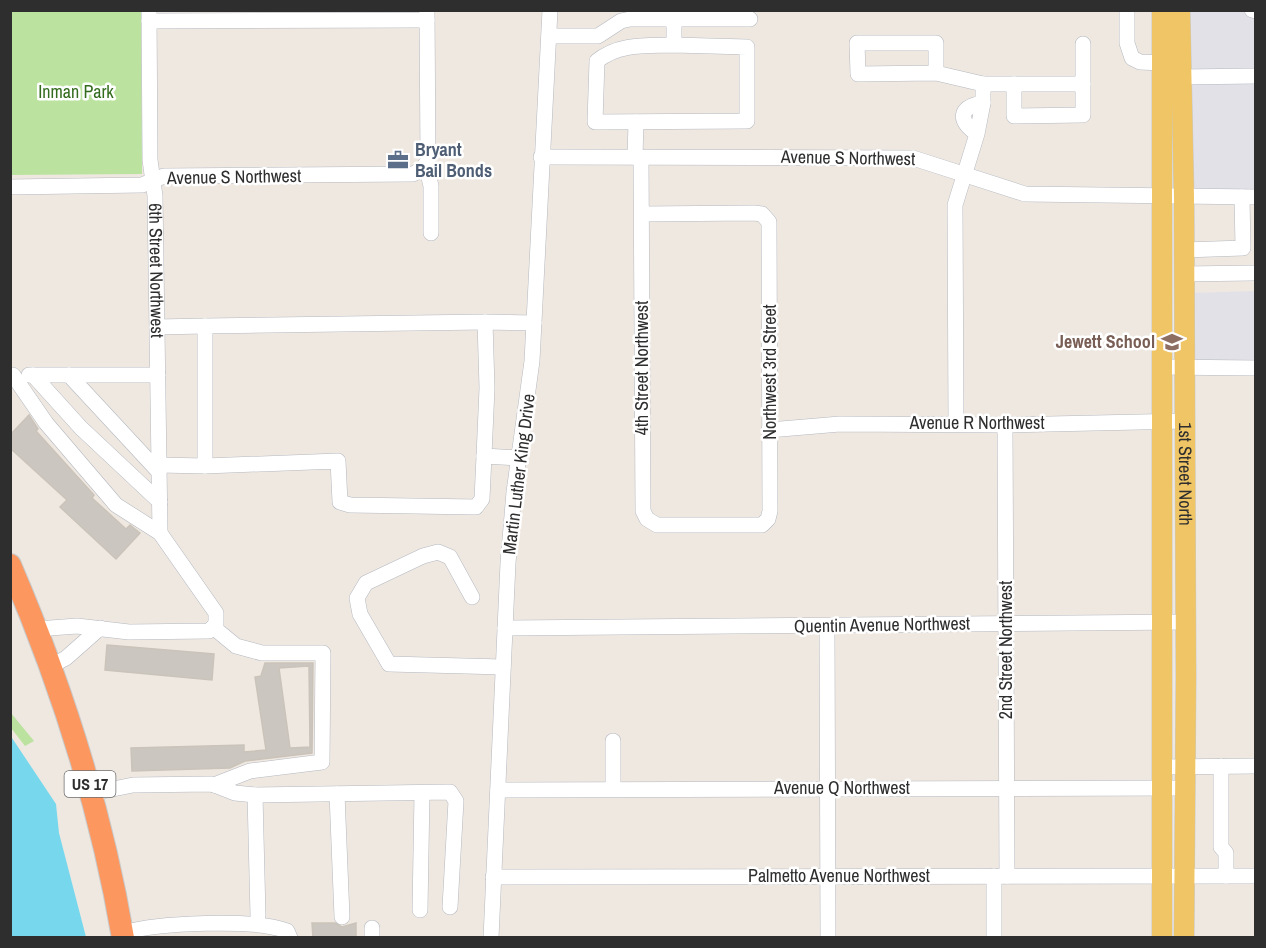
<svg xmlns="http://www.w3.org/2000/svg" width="1266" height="948" font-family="'Archivo Narrow',sans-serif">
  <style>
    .industrial { fill: #e2e1e8 }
    .green { fill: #bbe39f }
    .water { fill: #77d7ed }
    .building { fill: #cbc6bf; stroke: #cac3ba; stroke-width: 1.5; fill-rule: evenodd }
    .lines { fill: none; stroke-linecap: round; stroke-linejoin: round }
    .minor-casing { stroke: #b4b8c0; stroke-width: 16 }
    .major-casing { stroke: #c9c9c9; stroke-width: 21 }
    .highway-casing { stroke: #c9c9c9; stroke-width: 24 }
    .minor { stroke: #fff; stroke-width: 15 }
    .major { stroke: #efc566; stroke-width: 20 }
    .highway { stroke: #fb975f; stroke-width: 22 }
    .labels { text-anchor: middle; stroke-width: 5; stroke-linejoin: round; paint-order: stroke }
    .shield { fill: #fff; stroke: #6d6d6d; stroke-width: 1.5 }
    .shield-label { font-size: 16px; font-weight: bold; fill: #2e2e2e }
    .park-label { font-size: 18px; fill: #336c1d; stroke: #fff }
    .service-label { font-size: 18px; font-weight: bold; fill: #4e5e75; stroke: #fff; text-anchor: start }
    .street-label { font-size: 18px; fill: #2e2e2e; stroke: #fff }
    .education-label { font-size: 18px; font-weight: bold; fill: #785e54; stroke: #fff; text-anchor: end }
  </style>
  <rect width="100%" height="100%" fill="#efe8e1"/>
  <!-- industrial -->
  <path class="industrial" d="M1186 11H1255V70H1187Z
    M1255 83V191H1190L1188 84Z
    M1255 291V362L1189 361 1190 293Z"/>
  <!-- green -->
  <path class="green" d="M10 11H141L142 174 11 175Z
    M11 713 34 741 25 746 11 728Z"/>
  <!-- water -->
  <path class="water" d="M10 735 56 804 59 833 86 937H11Z"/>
  <!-- building -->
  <path class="building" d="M29 415 38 429 36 431 94 495 92 498 126 529 130 525 140 533 116 559 60 507 67 500 10 448V435Z
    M107 645 214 654 212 680 105 670Z
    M265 663H313L312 753 245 761 230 768 132 771 131 748 244 745V752L266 750 255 677 261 676ZM309 666 310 747 290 748 279 668Z
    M312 923H335L342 927 356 923V938H313Z"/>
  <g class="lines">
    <defs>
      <g id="minor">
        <path id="s1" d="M149 10 150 160 155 196 160 533"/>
        <path d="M1127 10V43L1132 58 1140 62 1162 63"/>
        <path d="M1252 10 1256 11"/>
        <path d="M674 19V45L747 47V121L595 122 597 61C619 43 646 46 674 45"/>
        <path d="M149 21 427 20"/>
        <path d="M549 36H598L621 21 630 19H750"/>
        <path d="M936 73V43H857L858 74 936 73 983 84V103"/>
        <path d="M1182 77 1256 76"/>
        <path d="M983 84H1083V44"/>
        <path d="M1014 84V116L1083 115V84"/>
        <path d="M541 157 913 158 1025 194 1256 197"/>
        <path d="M635 157 636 122"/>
        <path d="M641 157 643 511 647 519 657 525H762L768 519 770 511 769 222 762 214 754 213 642 214"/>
        <path d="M426 165 431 186V233"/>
        <path d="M10 187 142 185 164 176 413 174 422 169 428 161 427 10"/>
        <path d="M1184 250 1243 248 1242 197"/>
        <path d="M1184 274 1253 273"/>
        <path d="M157 327 205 326"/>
        <path d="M1162 367 1256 368"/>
        <path d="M13 375 46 423 116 505 160 533 216 613V625L209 631 129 632 77 626 37 629"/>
        <path d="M29 375H158"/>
        <path d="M33 375 81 428 160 502"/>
        <path d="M69 375 159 472"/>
        <path d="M956 423 955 205 977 134C957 120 959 107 983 103L977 134"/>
        <path d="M1005 425 1007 876"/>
        <path d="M769 430 840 424 1005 425 1185 421"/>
        <path d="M519 458 484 456 487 388 485 322 534 323"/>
        <path d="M159 465 205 466 338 461 340 502 350 505 476 507 482 499 484 456"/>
        <path d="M205 466V326L485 322"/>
        <path d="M472 597 450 557 438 552 423 556 366 583 357 598 360 614 389 664 503 667"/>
        <path d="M827 626 828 938"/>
        <path d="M213 627 236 646 262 653H323L322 762 250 771 214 785"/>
        <path d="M505 628 1186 622"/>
        <path d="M51 666 66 658 100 628"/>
        <path d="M1221 766V847L1226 853V876"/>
        <path d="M1162 767 1256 766"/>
        <path d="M613 787V741"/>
        <path d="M498 790 1185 788"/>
        <path d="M93 793 133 785 212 784 235 793 255 795 450 792 456 801 450 907"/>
        <path d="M337 794 342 917"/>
        <path d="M255 795 258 916"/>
        <path d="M994 876V938"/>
        <path d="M493 877 1256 876"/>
        <path d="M420 910 422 793"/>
        <path d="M372 928V938"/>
        <path d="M122 933C157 923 254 918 287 931L290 938"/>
        <path d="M491 938 508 563 514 492 532 361 550 10"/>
      </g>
      <g id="major">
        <path d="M1162 10V938"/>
        <path id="s2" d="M1180 10 1184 197 1186 676 1184 938"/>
      </g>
      <path id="highway" d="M10 565C62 686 101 808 123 938"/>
    </defs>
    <!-- minor casing -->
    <use href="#minor" class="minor-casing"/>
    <!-- major casing -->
    <use href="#major" class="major-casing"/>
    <!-- highway casing -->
    <use href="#highway" class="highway-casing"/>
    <!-- minor -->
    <use href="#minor" class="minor"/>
    <!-- major -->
    <use href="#major" class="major"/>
    <!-- highway -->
    <use href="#highway" class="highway"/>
  </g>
  <!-- icons -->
  <defs>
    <symbol id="office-bare" viewBox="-9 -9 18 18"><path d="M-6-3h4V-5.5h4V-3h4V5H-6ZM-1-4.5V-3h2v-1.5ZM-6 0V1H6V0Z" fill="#5c6f8a" stroke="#fff" stroke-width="2.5" paint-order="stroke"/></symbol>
    <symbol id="school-bare" viewBox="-9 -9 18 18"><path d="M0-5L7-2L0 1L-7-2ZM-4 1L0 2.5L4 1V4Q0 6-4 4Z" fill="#8d6e63" stroke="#fff" stroke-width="2.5" paint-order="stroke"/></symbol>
  </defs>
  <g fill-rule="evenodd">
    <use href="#office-bare" x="383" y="145" width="30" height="30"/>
    <use href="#school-bare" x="1157" y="327" width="30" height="30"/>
  </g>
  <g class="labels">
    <!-- shield labels -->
    <rect class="shield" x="64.5" y="771" width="51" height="26" rx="4.5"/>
    <g class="shield-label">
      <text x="90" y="790">US 17</text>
    </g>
    <!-- park labels -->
    <g class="park-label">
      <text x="76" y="98">Inman Park</text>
    </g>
    <!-- service labels -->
    <g class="service-label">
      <text x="415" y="156">Bryant<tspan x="415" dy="21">Bail Bonds</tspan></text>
    </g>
    <!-- street labels -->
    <g class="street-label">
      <text transform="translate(848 158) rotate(1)" y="6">Avenue S Northwest</text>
      <text transform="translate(234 177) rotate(-1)" y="6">Avenue S Northwest</text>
      <text dy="6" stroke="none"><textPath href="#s1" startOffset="261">6th Street Northwest</textPath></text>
      <text transform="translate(642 368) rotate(-90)" y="6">4th Street Northwest</text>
      <text transform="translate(770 372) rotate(-90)" y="6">Northwest 3rd Street</text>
      <text x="977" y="429">Avenue R Northwest</text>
      <text transform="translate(519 474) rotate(-83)" y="6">Martin Luther King Drive</text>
      <text dy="6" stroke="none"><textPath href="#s2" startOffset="464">1st Street North</textPath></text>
      <text transform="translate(882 625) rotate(-1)" y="6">Quentin Avenue Northwest</text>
      <text transform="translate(1006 650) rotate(-90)" y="6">2nd Street Northwest</text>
      <text x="842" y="794">Avenue Q Northwest</text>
      <text x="839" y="882">Palmetto Avenue Northwest</text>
    </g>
    <!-- education labels -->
    <g class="education-label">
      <text x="1155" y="348">Jewett School</text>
    </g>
  </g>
  <!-- border -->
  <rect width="1266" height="948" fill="none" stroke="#2e2e2e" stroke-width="24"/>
</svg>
